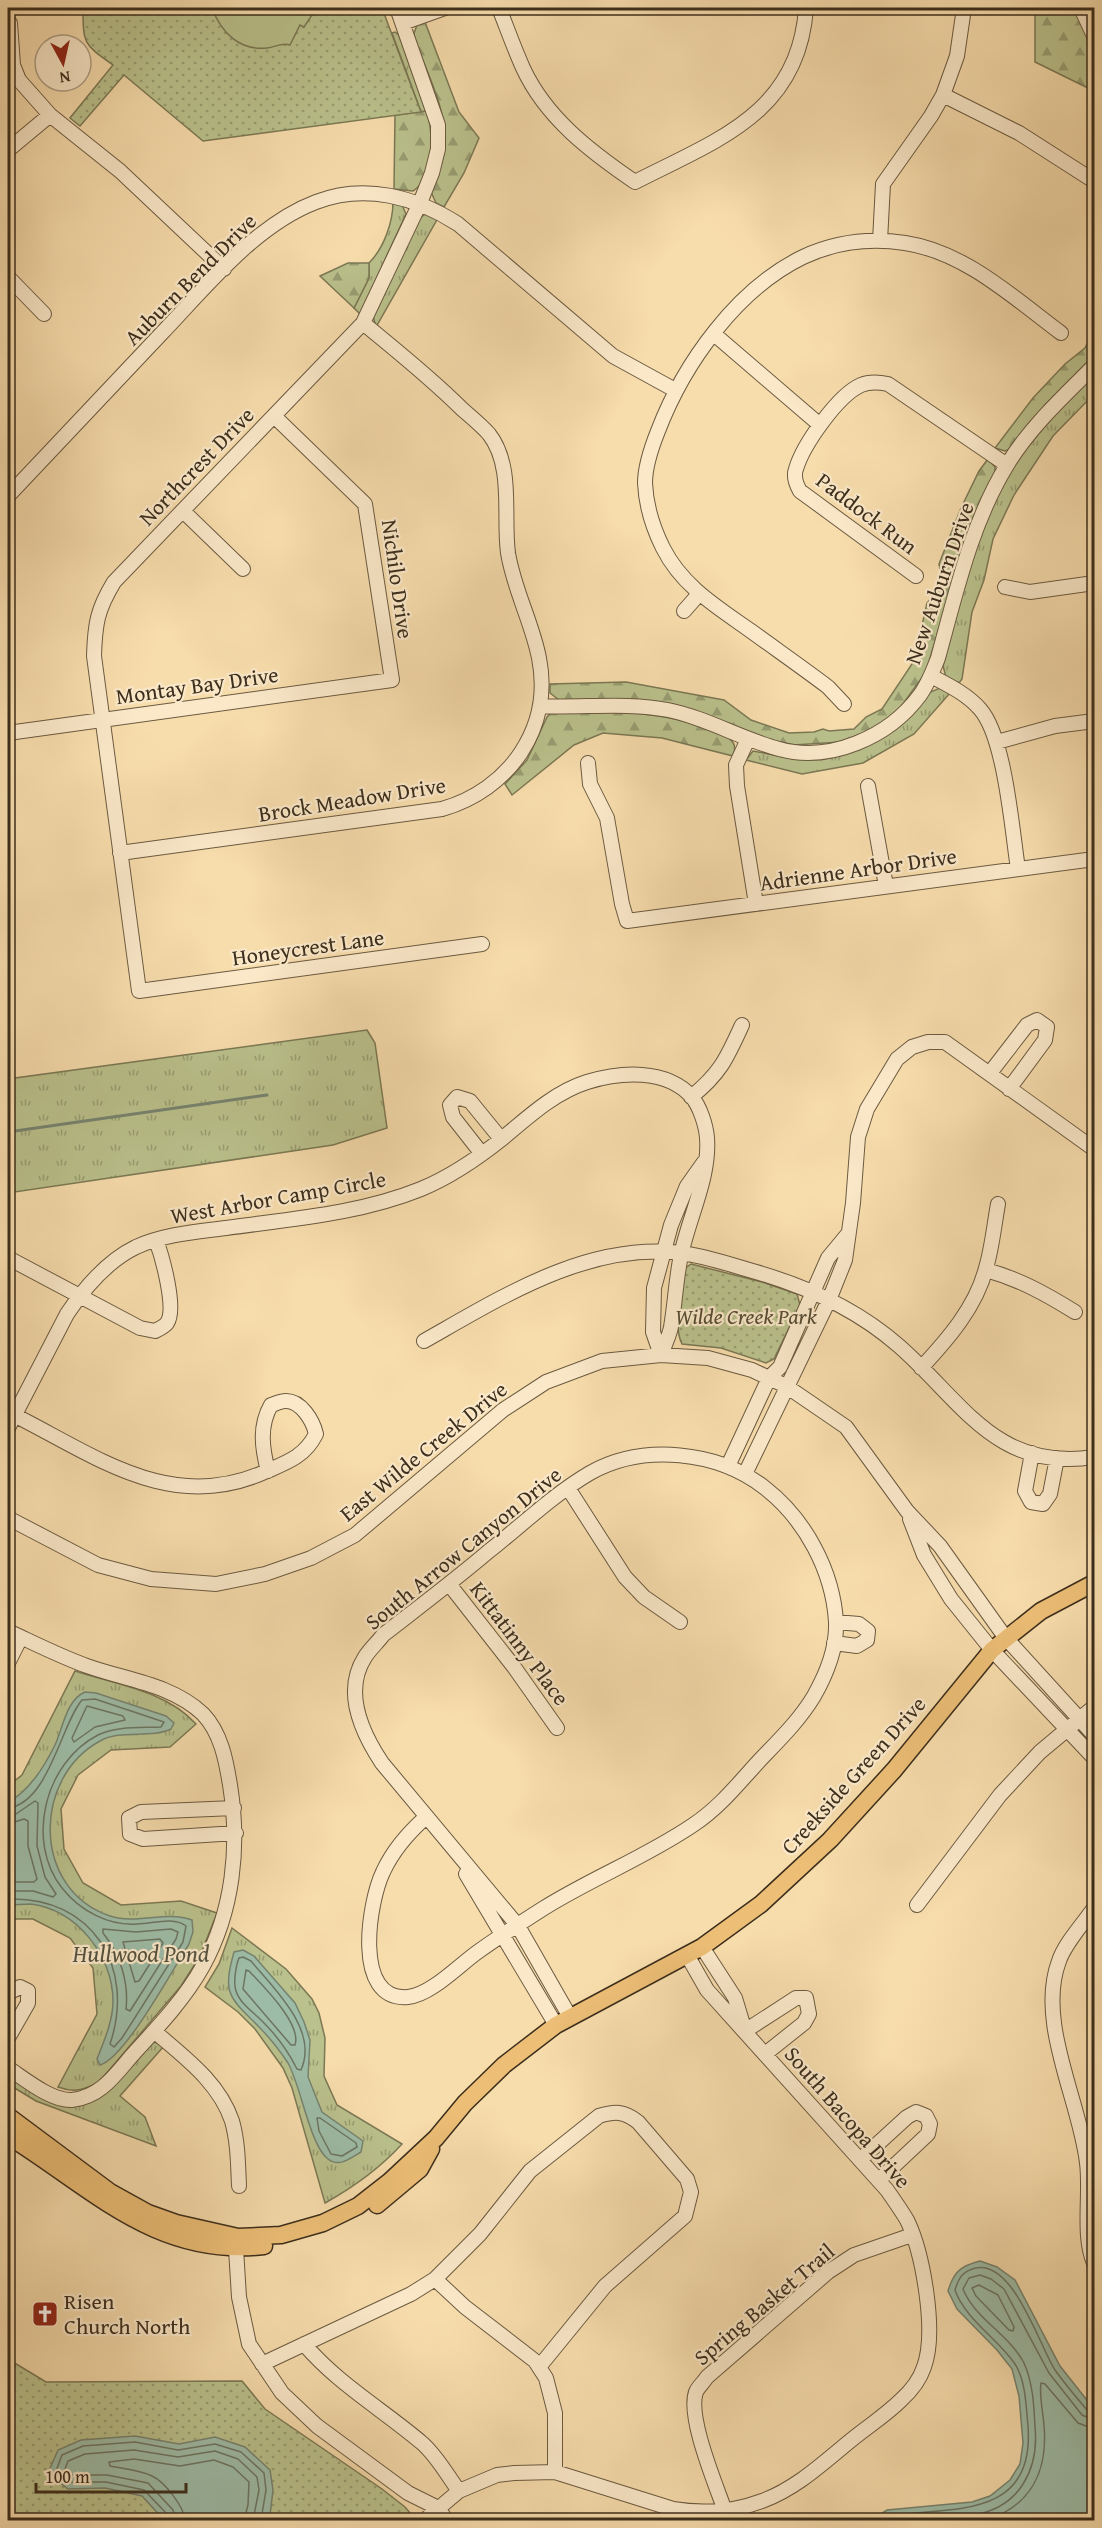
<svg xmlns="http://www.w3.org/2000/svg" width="1102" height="2528" font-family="'Gentium Book Plus',serif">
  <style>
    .grass { fill: url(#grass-tufts); stroke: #7b7854; stroke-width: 1.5 }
    .forest { fill: url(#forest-firs); stroke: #7b7854; stroke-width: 1.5 }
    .park { fill: url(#park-dots); stroke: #7b7854; stroke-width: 1.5 }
    .pitch { fill: #bac18c; stroke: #7b7854; stroke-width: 1.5 }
    .water { fill: #9dbca7; stroke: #76836f; stroke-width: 1.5 }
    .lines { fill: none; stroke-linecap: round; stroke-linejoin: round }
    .shore { stroke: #6c7562; stroke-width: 1.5 }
    .stream { stroke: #76836f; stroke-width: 3 }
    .minor-casing { stroke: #6b5a40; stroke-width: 16 }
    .major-casing { stroke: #3c2e1c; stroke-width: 19 }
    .minor { stroke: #fae8c9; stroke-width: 14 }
    .major { stroke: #ecbe76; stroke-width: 16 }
    .labels { text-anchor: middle; stroke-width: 4.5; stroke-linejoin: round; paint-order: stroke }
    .street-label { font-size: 22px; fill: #3c2e1c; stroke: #fae8c9 }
    .park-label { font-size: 22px; font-style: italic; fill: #554b32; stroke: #fae8c9 }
    .poi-label { font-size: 22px; fill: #3c2e1c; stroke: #fae8c9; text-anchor: start }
    .water-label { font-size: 24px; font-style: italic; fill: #54523f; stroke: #fae8c9 }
  </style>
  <defs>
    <pattern id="grass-tufts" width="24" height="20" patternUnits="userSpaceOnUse" patternTransform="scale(1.5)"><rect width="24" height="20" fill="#bac18c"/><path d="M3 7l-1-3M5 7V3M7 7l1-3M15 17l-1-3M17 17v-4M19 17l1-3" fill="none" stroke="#989d72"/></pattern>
    <pattern id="forest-firs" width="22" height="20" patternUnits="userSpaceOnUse" patternTransform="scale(1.5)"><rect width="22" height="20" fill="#bac18c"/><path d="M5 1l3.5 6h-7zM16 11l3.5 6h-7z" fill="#989d72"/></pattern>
    <pattern id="park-dots" width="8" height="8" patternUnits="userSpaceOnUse" patternTransform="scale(1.5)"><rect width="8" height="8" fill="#bac18c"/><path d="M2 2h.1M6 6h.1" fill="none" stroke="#989d72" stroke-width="1.8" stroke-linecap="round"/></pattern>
  </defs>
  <rect width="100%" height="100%" fill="#f7dcac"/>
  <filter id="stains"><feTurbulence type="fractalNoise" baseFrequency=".00333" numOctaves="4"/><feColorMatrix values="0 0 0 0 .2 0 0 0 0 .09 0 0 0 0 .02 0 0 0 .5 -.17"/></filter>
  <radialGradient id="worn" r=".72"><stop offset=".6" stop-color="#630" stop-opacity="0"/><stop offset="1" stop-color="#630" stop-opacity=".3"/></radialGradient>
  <!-- grass -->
  <path class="grass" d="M395 32 400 36 427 111 421 112 392 33Z
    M393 202 402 205 406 214 360 314 354 308 369 278V263C384 248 393 222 393 202Z
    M425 214 438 218 376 327 373 316 417 221Z
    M1094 374V394L1053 436 1014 495 993 539 984 580 972 612 962 679 959 683 946 677 943 666C959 607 972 546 999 491 1023 446 1059 410 1094 374Z
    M940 688 950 693 914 734 863 763 802 774 746 760 753 751 796 759 858 750 882 738 918 707 928 693Z
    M367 1030 375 1043 387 1128 333 1145 8 1193V1079Z
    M75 1671C115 1684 167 1691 196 1724L170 1747 111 1750 78 1775 61 1809 64 1849 83 1883 121 1905 181 1901 217 1913 200 1956 181 1986 99 2082C84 2090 74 2093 58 2087L97 2014 93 1968 70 1938 33 1919H8V1786L22 1775Z
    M232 1928 286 1969 312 1999 319 2013 325 2038 324 2076 337 2105 402 2144C379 2169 354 2187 325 2203L292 2088 283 2068 255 2029 238 2012 205 1987 219 1964Z
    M155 2042 164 2046 120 2096 145 2117 156 2146 36 2101 8 2084V2075L80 2105C111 2096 128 2068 148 2045Z"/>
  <!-- forest -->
  <path class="forest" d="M1035 8H1075L1094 50V91L1035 62Z
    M425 22 459 112 479 138 464 173 444 207 436 203 431 192C436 179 442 166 444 152 450 114 426 71 413 36L417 25Z
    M427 111C433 133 435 177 413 191L394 189 395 115Z
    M348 263H369V278L354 308 320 276Z
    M1094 329V355L1045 405 1010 449 1005 451 995 448 1033 398 1065 364 1085 348Z
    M988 459 995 467V473L967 533 926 672 900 708 883 722 863 734 841 742 793 745 771 740 688 709 559 700 550 693V684L626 682 724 700 751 720 789 733 814 732 823 729 829 731 854 729 866 717 882 709 914 661 927 603 937 591 942 579 939 564 961 508 979 471Z
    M551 713C605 710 665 710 715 732 728 737 739 741 733 756L662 738 603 733 574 745 512 795 505 784 527 760 547 717Z"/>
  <!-- park -->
  <path class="park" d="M83 8H382L421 112 203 141 124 75 80 126 70 118 113 65C84 44 83 45 83 8Z
    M691 1264 762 1282 797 1294 800 1305 774 1359 766 1363 721 1348 682 1344C673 1327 681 1288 684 1269Z
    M8 2359 46 2382 242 2381 265 2409 382 2489 405 2507 416 2520H8Z"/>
  <!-- pitch -->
  <path class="pitch" d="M212 8H313L312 15 304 27 300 25 290 45C282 42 276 47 267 48 239 51 221 32 212 8Z"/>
  <!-- water -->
  <path class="water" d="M85 1692 96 1693 166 1716 174 1723 171 1729C150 1739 121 1729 100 1741 32 1778 32 1890 110 1916 137 1925 165 1910 192 1920L193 1932 189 1944C173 1969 125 2058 100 2065L97 2059C104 2041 113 2021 113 2001 113 1956 77 1910 31 1904 23 1904 15 1905 8 1905V1803C30 1789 43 1769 55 1745 63 1728 66 1700 85 1692Z
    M243 1950 254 1956 295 2003 304 2022 310 2040 308 2077 322 2112 363 2141 361 2152C351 2158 339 2168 328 2159 310 2146 301 2086 288 2063 280 2051 269 2037 259 2027 249 2016 235 2006 230 1992 226 1981 231 1963 234 1952Z
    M980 2261 997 2267 1015 2280 1060 2366 1094 2409V2520H871L887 2510 972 2502 990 2496 1010 2480 1020 2464 1023 2443 1019 2396 1012 2369 997 2350 957 2309 948 2291C954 2271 961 2266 980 2261Z
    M135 2436 179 2444 215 2437 245 2447 270 2470 273 2490 270 2515 264 2520H164L142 2496 105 2488 68 2489 48 2473 58 2450 81 2440Z"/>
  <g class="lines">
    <!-- shore -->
    <path class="shore" d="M87 1706 123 1716 125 1720 95 1727 74 1742 72 1738Z
      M8 1808C49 1803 61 1724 82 1700L95 1699 164 1722 161 1727C141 1728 115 1726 98 1735 45 1762 25 1841 62 1888 80 1911 109 1926 137 1924 152 1924 173 1916 186 1926L183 1942 122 2038 114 2047 110 2044C136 1967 92 1896 8 1899
      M8 1815 16 1814 35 1801 38 1803 37 1846 45 1877 56 1894 53 1897 33 1891H8
      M8 1824 24 1819 28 1821V1846L37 1879 34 1882H8
      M103 1929 136 1932 171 1929 178 1932 176 1939 130 2011 126 2009C129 1982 120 1954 103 1933Z
      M160 1939 163 1943 139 1981 135 1982 123 1942Z
      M243 1957 251 1961C274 1989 319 2030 301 2070L297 2069C289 2053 277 2036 264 2023 255 2013 240 2004 236 1991 233 1983 236 1965 239 1958Z
      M246 1970 249 1971C263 1986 302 2024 295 2045H291L243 1989Z
      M317 2118H320L356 2143 357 2147 342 2156 331 2154 319 2131Z
      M979 2285 998 2295 1014 2327 1013 2331 1009 2330 976 2296 972 2288Z
      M168 2520 167 2514 144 2490 106 2482H69L56 2471 62 2455 83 2446 135 2442 178 2450 215 2444 241 2452 264 2473 266 2490 261 2520
      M176 2520 173 2510 148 2483 107 2475H73L65 2469 68 2461 85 2454 134 2450 178 2457 215 2451 238 2459 257 2477 259 2490 253 2520
      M185 2520C184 2507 165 2482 152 2476 140 2470 124 2469 110 2466L109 2462 134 2459 180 2466 214 2460 233 2467 249 2482 248 2505 244 2520
      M882 2520 890 2515C955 2508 1035 2518 1028 2426 1026 2407 1026 2381 1015 2364 997 2338 965 2319 955 2290 959 2277 963 2271 976 2268 1014 2261 1039 2345 1055 2370 1065 2384 1076 2397 1087 2410L1094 2412
      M910 2520C931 2518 954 2519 974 2515 1020 2507 1039 2469 1035 2427 1034 2406 1033 2383 1024 2363 1009 2334 975 2319 963 2289L969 2278 980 2275 991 2279 1004 2289 1049 2373 1082 2415 1094 2420
      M987 2520C1032 2505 1048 2470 1044 2425 1043 2412 1039 2395 1041 2383L1045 2384 1078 2423 1094 2429"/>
    <!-- stream -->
    <path class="stream" d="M8 1132 267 1095"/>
    <defs>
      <path id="minor" d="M397 8 438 125V149L432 173 420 203 363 323 114 582C97 610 95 624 94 656L139 991 482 944
        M499 8C507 28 514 48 523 68 546 118 591 152 635 182 717 140 799 113 806 8
        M1081 8 1094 36
        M8 23H10L13 65 19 80 50 115 120 171 224 269
        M403 23 445 8
        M943 95 1019 133 1094 181
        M8 150 50 115
        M880 241 883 184 931 116 943 95 957 56 964 8
        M8 277 44 314
        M714 334 820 425
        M8 496C59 442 110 388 161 334 205 288 255 225 316 202 365 183 416 197 458 224L613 356 675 390
        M183 511 243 569
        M916 576 800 491C796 484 793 477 796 469 803 445 838 395 861 385 870 381 879 382 888 384L1007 465
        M1005 587 1030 592 1094 583
        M684 611 699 594
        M931 676C948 685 967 694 980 709 1005 737 1012 830 1018 869
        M844 704 828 687C803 668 777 650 751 631 717 607 682 586 663 548 653 528 646 505 645 483 645 466 652 446 658 431 684 363 737 289 803 257 835 242 871 238 905 243 965 252 1014 298 1061 333
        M540 706C582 708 627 702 668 710 707 718 741 739 779 749 830 763 889 737 920 695 928 684 933 671 938 658 956 593 971 524 1007 465 1030 427 1063 397 1094 366
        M8 733 392 680 365 504 274 416
        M748 739 736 765 737 786 756 904
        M997 742 1055 726 1094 721
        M588 763 590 784 607 818 622 904 627 921 1094 859
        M868 786 886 886
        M120 853 442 809C509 790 553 728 539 658 532 622 514 590 508 553 503 516 514 466 489 434 481 425 471 417 462 409 431 378 397 351 363 323
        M990 1073 1027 1025 1037 1020 1047 1027 1045 1040 1009 1089
        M691 1097C720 1074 727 1058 742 1025
        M482 1154 453 1117 450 1105 457 1097 470 1101 501 1139
        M10 1259 140 1328 155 1331C159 1329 165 1326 167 1323 177 1309 162 1256 156 1240
        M986 1270C1019 1279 1046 1294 1075 1312
        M424 1341C502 1297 587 1242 681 1253 706 1256 731 1265 756 1272 808 1287 858 1310 899 1346 962 1401 996 1472 1094 1457
        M661 1355 653 1332 654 1288 671 1225 687 1186 704 1162
        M921 1368C948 1339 976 1307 986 1268 992 1248 994 1226 998 1204
        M8 1412C92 1453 169 1516 267 1471 288 1462 305 1456 316 1434 313 1421 301 1400 285 1401 281 1401 275 1404 271 1405 259 1426 262 1448 268 1471
        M8 1428 67 1314C85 1287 107 1261 136 1247 165 1234 196 1232 226 1228 291 1219 359 1214 421 1189 450 1177 478 1158 503 1138 528 1117 555 1092 587 1082 620 1072 666 1068 692 1097 700 1107 706 1125 707 1138 710 1177 689 1217 681 1255 676 1279 675 1304 671 1327 669 1337 664 1346 661 1355
        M1032 1453 1025 1491 1031 1502 1043 1504 1050 1494 1057 1458
        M728 1466 769 1378 780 1367 828 1258 847 1235
        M745 1474 829 1300 845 1260 853 1203 858 1137 867 1109 897 1059 912 1047 928 1042H945L1094 1149
        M568 1488 625 1577 644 1597 680 1622
        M8 1518 98 1565 151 1579 216 1584 265 1574 311 1558 355 1535 503 1410 546 1382 602 1361 661 1355 708 1358 752 1370 786 1386 846 1427 907 1511 940 1546 1005 1637 1094 1735
        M910 1519 924 1555 951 1599 992 1650 1094 1758
        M449 1584 514 1667 557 1728
        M8 1631C34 1643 59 1656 87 1666 126 1680 171 1684 203 1714 221 1733 226 1760 230 1785 240 1847 233 1911 203 1966 186 1997 159 2026 135 2052 117 2072 102 2097 72 2100 51 2101 25 2079 8 2068
        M834 1643 857 1646 867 1640 868 1631 859 1624 836 1622
        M8 1663 21 1637
        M234 1808 141 1812 129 1818 130 1834 143 1839 236 1833
        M426 1817C408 1833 393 1850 383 1872 369 1901 352 2002 408 1997 431 1995 460 1964 479 1951 500 1936 522 1922 544 1908 592 1878 646 1857 693 1825 719 1808 738 1784 759 1761 778 1741 799 1721 814 1696 826 1675 837 1647 836 1622 833 1571 805 1519 765 1488 718 1451 643 1443 590 1473 554 1494 522 1525 489 1551 455 1580 419 1607 383 1635 378 1642 370 1649 365 1657 343 1691 362 1733 382 1763L518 1926 570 2017
        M466 1874 556 2025
        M917 1905 1000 1795 1040 1752 1094 1707
        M1094 1908C1083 1924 1065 1943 1059 1961 1036 2022 1080 2101 1087 2163 1091 2193 1082 2236 1094 2263
        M702 1947 735 1998 745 2031
        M8 1993 20 1987 28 1991V2003L8 2038
        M154 2031C184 2057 219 2082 232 2121 238 2142 238 2164 239 2186
        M745 2031 796 1998H806L809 2014 804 2023 765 2054
        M860 2160 907 2117 916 2112 926 2116 930 2124 928 2134 879 2180
        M238 2238 236 2249 239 2297 249 2344 282 2393 317 2426 408 2493 438 2508 446 2520
        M435 2279 465 2307 535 2361 546 2378 555 2413V2472
        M304 2344C338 2384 382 2409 422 2443 437 2456 447 2475 459 2491
        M262 2364 411 2294 435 2279 480 2234 530 2171 599 2116C615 2111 624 2111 638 2122L687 2179 691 2192 685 2216 605 2286 539 2367
        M725 2511C716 2485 687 2417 696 2392 698 2387 704 2382 707 2377L828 2272 854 2255 912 2235
        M427 2518 459 2491 497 2475 514 2473 555 2472 673 2509C703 2514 733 2512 762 2501 798 2488 826 2460 855 2437 870 2425 887 2414 901 2400 911 2391 920 2379 924 2367 937 2332 923 2253 907 2220 901 2210 894 2200 887 2190L707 1990 687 1955"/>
      <path id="major" d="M8 2116 110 2192 148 2213 176 2223 238 2237 281 2235 323 2223 358 2206 390 2181 436 2138 465 2103 504 2065 556 2025 702 1947 761 1904 830 1840 894 1770 992 1650 1041 1611 1094 1583
        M8 2136C92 2188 156 2258 264 2246
        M377 2205 420 2169 431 2149"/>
    </defs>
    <!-- minor casing -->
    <use href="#minor" class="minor-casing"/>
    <!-- major casing -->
    <use href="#major" class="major-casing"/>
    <!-- minor -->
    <use href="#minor" class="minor"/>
    <!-- major -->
    <use href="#major" class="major"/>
  </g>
  <!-- icons -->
  <defs>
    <symbol id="church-square" viewBox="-11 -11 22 22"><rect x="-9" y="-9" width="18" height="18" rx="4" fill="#8f2418" stroke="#fae8c9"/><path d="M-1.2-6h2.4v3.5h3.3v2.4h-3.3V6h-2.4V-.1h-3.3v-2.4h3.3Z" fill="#fff"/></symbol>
  </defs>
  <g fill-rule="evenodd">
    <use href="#church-square" x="30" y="2299" width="30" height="30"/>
  </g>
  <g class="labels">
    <!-- street labels -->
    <g class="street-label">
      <text transform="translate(190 279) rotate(-45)" y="8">Auburn Bend Drive</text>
      <text transform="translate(196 466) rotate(-46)" y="8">Northcrest Drive</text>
      <text transform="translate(867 513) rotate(37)" y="8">Paddock Run</text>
      <text transform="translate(398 579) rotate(82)" y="8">Nichilo Drive</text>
      <text transform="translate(939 583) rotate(-71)" y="8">New Auburn Drive</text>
      <text transform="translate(197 685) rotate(-8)" y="8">Montay Bay Drive</text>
      <text transform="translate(352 799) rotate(-9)" y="8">Brock Meadow Drive</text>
      <text transform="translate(858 869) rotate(-8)" y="8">Adrienne Arbor Drive</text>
      <text transform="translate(308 947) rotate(-8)" y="8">Honeycrest Lane</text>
      <text transform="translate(278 1197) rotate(-10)" y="8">West Arbor Camp Circle</text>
      <text transform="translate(423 1451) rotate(-39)" y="8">East Wilde Creek Drive</text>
      <text transform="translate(463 1548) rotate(-39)" y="8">South Arrow Canyon Drive</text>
      <text transform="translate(520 1643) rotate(53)" y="8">Kittatinny Place</text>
      <text transform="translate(853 1775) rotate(-48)" y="8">Creekside Green Drive</text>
      <text transform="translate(848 2117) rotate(49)" y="8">South Bacopa Drive</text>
      <text transform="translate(764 2304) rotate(-40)" y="8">Spring Basket Trail</text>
    </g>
    <!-- park labels -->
    <g class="park-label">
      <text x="746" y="1324">Wilde Creek Park</text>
    </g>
    <!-- poi labels -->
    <g class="poi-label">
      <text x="64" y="2309">Risen<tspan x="64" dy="25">Church North</tspan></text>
    </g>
    <!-- water labels -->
    <g class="water-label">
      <text x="141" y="1962">Hullwood Pond</text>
    </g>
  </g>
  <!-- margin -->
  <rect width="1102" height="2528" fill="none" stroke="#f7dcac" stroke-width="30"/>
  <rect x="9" y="9" width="1084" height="2510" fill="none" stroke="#3c2e1c" stroke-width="3"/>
  <rect x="15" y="15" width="1072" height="2498" fill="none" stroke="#3c2e1c" stroke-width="1.5"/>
  <!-- north arrow -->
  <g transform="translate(63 63) rotate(172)"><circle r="28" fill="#fae8c9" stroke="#ae9e84" stroke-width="1.5"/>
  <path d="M0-4.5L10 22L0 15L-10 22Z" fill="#8f2418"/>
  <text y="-9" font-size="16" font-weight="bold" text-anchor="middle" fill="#3c2e1c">N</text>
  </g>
  <!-- scale -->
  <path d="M36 2483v9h150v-9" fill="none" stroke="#3c2e1c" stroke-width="3"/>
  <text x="45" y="2483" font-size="18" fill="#3c2e1c" stroke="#fae8c9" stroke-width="4.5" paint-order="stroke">100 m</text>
  <rect width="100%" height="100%" filter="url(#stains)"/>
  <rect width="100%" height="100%" fill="url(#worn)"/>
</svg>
